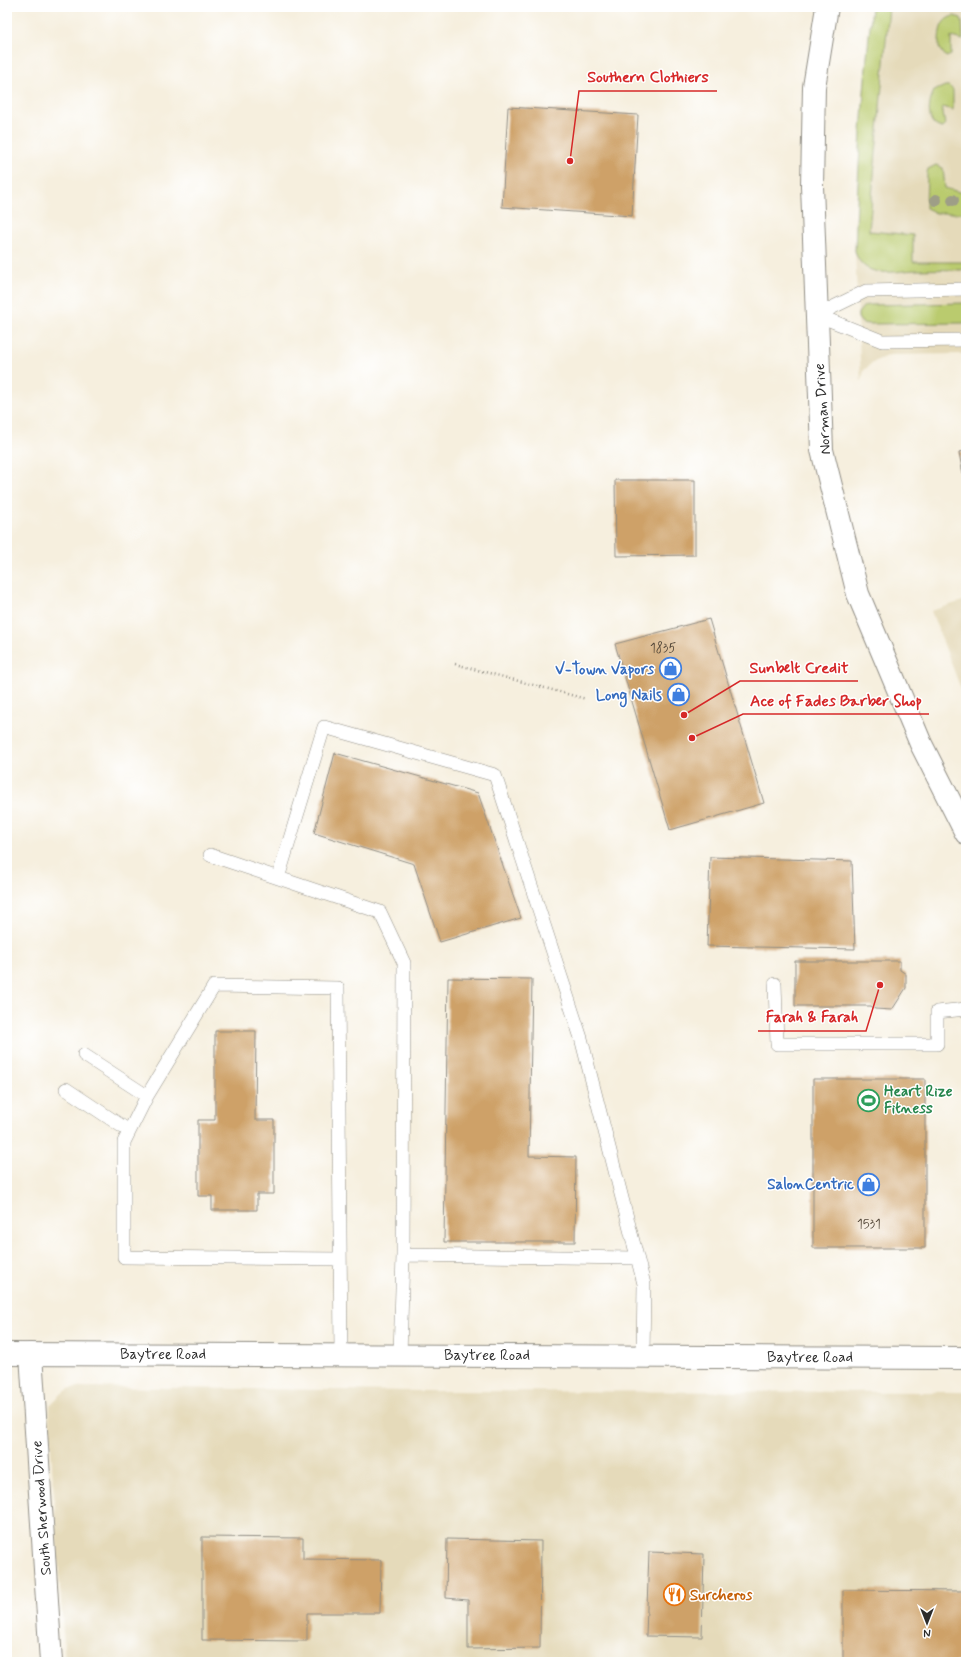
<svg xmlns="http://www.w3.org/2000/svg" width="973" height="1669" font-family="Mynerve,sans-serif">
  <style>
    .built { fill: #e5daba }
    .green { fill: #bacb6e; stroke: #727b4c }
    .building { fill: #cea167 }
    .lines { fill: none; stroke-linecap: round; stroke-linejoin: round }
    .service-casing { stroke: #908d84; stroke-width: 14 }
    .minor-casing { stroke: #908d84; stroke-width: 24 }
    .tertiary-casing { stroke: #908d84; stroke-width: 24 }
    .primary-casing { stroke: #908d84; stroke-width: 24 }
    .path { stroke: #908d84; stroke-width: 2.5; stroke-dasharray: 1 3; stroke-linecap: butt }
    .service { stroke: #fff; stroke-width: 13 }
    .minor { stroke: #fff; stroke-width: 22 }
    .tertiary { stroke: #fff; stroke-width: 22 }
    .primary { stroke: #fff; stroke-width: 22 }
    .tree { fill: #9e9e87 }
    .labels { text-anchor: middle; stroke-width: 3; stroke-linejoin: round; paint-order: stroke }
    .number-label { font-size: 13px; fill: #54483a }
    .street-label { font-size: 15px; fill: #2b2b2b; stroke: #fff }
    .shop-label { font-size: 15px; font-weight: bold; fill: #366cbe; stroke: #fff; text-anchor: end }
    .leisure-label { font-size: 15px; font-weight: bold; fill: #27864d; stroke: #fff; text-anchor: start }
    .food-label { font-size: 15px; font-weight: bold; fill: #c56008; stroke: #fff; text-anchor: start }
    .leader { fill: none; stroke: #d62828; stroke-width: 1.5 }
    .callout-dot { fill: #d62828; stroke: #fff; stroke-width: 1.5 }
    .callout-label { font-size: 16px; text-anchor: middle; font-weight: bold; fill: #d62828; stroke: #fff; stroke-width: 3; stroke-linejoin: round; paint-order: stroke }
  </style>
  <rect width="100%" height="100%" fill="#fff"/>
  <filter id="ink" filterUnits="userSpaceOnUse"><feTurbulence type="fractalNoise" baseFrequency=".025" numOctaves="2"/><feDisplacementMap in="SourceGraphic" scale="8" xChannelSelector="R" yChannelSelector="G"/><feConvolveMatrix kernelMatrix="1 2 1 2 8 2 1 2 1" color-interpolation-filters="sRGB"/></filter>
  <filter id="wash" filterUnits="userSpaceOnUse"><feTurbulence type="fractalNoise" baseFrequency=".012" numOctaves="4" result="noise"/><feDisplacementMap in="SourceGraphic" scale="16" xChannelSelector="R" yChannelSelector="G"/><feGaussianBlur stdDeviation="0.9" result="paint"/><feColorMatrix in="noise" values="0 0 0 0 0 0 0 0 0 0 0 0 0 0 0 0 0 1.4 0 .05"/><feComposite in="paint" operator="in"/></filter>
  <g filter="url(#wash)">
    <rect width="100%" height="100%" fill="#f6efde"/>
    <!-- built -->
    <path class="built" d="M872 7H966V354L889 355 873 362 864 370 861 382 855 251 866 63Z
      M966 600V702L931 611Z
      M81 1387 417 1391 966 1392V1662H65L49 1419 50 1405 61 1394 71 1388Z"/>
    <!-- green -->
    <path class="green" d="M872 7H889L869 231 913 235V262H966V270C950 270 935 269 919 270 896 270 864 282 855 251 858 170 863 88 872 7Z
      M954 16 961 18 962 21 963 40 951 37V55L946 57 939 47C939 34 939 19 954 16Z
      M945 86H949L953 90V110L942 107 945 125 943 128C925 126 928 103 934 91Z
      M936 165 943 168 945 188 966 194V213H936L926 208 927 173 928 169Z
      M966 303V323L869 324 862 323 858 318V313L864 306 868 305Z"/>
    <g id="blocks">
      <!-- building -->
      <path class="building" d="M508 107 638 115 632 216 502 207Z
        M966 451V488H965L959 452Z
        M615 480H695V555L616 556Z
        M709 619 764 803 670 830 615 644Z
        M335 753 478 793 521 918 440 942 414 864 314 833Z
        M710 857 852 861 855 949 707 946Z
        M795 961H900V970L906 974V988L892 1010 875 1009 871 1006H795Z
        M448 978 532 979 529 1156 576 1157 575 1242H444Z
        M215 1031H256L255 1120H274V1194H257V1210H212V1196H198V1120H215Z
        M813 1079H925V1248H813Z
        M202 1537 303 1538V1559L381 1560 380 1613H307V1641L202 1640Z
        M447 1539 541 1541 540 1648 468 1649V1600L446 1598Z
        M649 1552 704 1554 702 1637 646 1636Z
        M843 1590 966 1591V1662H843Z"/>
    </g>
  </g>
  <g filter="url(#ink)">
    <use href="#blocks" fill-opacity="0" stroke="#908d84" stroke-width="1"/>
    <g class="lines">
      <defs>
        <path id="service" d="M817 315 866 291 966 289
          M817 315 882 341 966 340
          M210 855 380 912 404 963 403 1255 400 1355
          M278 878 324 727 495 775 581 1038 644 1284 643 1356
          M775 984 777 1044H937V1012L966 1009
          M84 1055 147 1096
          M66 1089 129 1131
          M403 1255 637 1258
          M340 1259 124 1257V1142L147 1096 214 986 338 988C339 1110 340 1232 341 1354"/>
        <path id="minor" d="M31 1354 51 1662"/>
        <path id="tertiary" d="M827 7 814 87 812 186 822 450 858 594 921 744 966 833"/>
        <path id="primary" d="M7 1354 966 1358"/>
      </defs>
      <!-- service casing -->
      <use href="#service" class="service-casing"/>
      <!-- minor casing -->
      <use href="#minor" class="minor-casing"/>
      <!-- tertiary casing -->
      <use href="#tertiary" class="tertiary-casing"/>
      <!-- primary casing -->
      <use href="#primary" class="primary-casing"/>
      <!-- path -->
      <path class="path" d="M455 664 586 699"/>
      <!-- service -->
      <use href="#service" class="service"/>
      <!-- minor -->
      <use href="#minor" class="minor"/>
      <!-- tertiary -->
      <use href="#tertiary" class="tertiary"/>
      <!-- primary -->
      <use href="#primary" class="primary"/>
    </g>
    <!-- trees -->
    <g class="tree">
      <circle cx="936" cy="200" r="6"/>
      <circle cx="953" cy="200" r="6"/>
    </g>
  </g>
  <!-- icons -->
  <defs>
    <symbol id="shop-ring" viewBox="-11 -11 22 22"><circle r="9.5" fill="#fff" stroke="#3f7fe0" stroke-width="1.5"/><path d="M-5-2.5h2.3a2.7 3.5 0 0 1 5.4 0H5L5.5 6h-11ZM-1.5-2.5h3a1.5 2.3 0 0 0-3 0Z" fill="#3f7fe0"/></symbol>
    <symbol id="stadium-ring" viewBox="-11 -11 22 22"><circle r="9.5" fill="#fff" stroke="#2e9e5b" stroke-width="1.5"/><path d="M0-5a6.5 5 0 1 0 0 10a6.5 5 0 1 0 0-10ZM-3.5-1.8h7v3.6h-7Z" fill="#2e9e5b"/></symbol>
    <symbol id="restaurant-ring" viewBox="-11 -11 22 22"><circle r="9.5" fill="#fff" stroke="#e8710a" stroke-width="1.5"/><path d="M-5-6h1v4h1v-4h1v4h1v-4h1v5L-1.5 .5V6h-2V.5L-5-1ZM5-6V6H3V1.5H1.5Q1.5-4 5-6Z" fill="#e8710a"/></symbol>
  </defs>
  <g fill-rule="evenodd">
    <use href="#shop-ring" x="658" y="656" width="25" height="25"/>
    <use href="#shop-ring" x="666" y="682" width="25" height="25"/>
    <use href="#stadium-ring" x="856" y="1088" width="25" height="25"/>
    <use href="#shop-ring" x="856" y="1172" width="25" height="25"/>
    <use href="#restaurant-ring" x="662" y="1582" width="25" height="25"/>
  </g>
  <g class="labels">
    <!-- number labels -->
    <g class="number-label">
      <text x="663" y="652">1835</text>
      <text x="869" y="1228">1531</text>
    </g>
    <!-- street labels -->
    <g class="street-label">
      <text transform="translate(822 409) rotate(-94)" y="5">Norman Drive</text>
      <text x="163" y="1359">Baytree Road</text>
      <text x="487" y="1360">Baytree Road</text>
      <text x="810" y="1362">Baytree Road</text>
      <text transform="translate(41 1508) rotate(-94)" y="5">South Sherwood Drive</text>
    </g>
    <!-- shop labels -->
    <g class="shop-label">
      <text x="654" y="674">V-Town Vapors</text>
      <text x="662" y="700">Long Nails</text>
      <text x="854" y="1189">SalonCentric</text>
    </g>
    <!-- leisure labels -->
    <g class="leisure-label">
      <text x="884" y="1096">Heart Rize<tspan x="884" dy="17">Fitness</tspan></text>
    </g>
    <!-- food labels -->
    <g class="food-label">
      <text x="690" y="1600">Surcheros</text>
    </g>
  </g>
  <!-- callouts -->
  <path class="leader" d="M570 161L579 91H717M684 715L740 681H858M692 738L743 714H929M880 985L866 1031H758"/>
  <g class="callout-dot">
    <circle cx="570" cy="161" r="4"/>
    <circle cx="684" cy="715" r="4"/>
    <circle cx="692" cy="738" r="4"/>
    <circle cx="880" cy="985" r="4"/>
  </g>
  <g class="callout-label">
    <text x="648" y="82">Southern Clothiers</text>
    <text x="799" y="673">Sunbelt Credit</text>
    <text x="836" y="706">Ace of Fades Barber Shop</text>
    <text x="812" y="1022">Farah &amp; Farah</text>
  </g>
  <!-- margin -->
  <rect width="973" height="1669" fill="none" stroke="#fff" stroke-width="24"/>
  <!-- north arrow -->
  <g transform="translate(927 1623) rotate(180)" stroke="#ffffff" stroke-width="3" paint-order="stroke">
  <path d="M0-3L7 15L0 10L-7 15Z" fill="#2b2b2b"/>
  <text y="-6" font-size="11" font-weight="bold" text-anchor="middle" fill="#2b2b2b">N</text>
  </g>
</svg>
